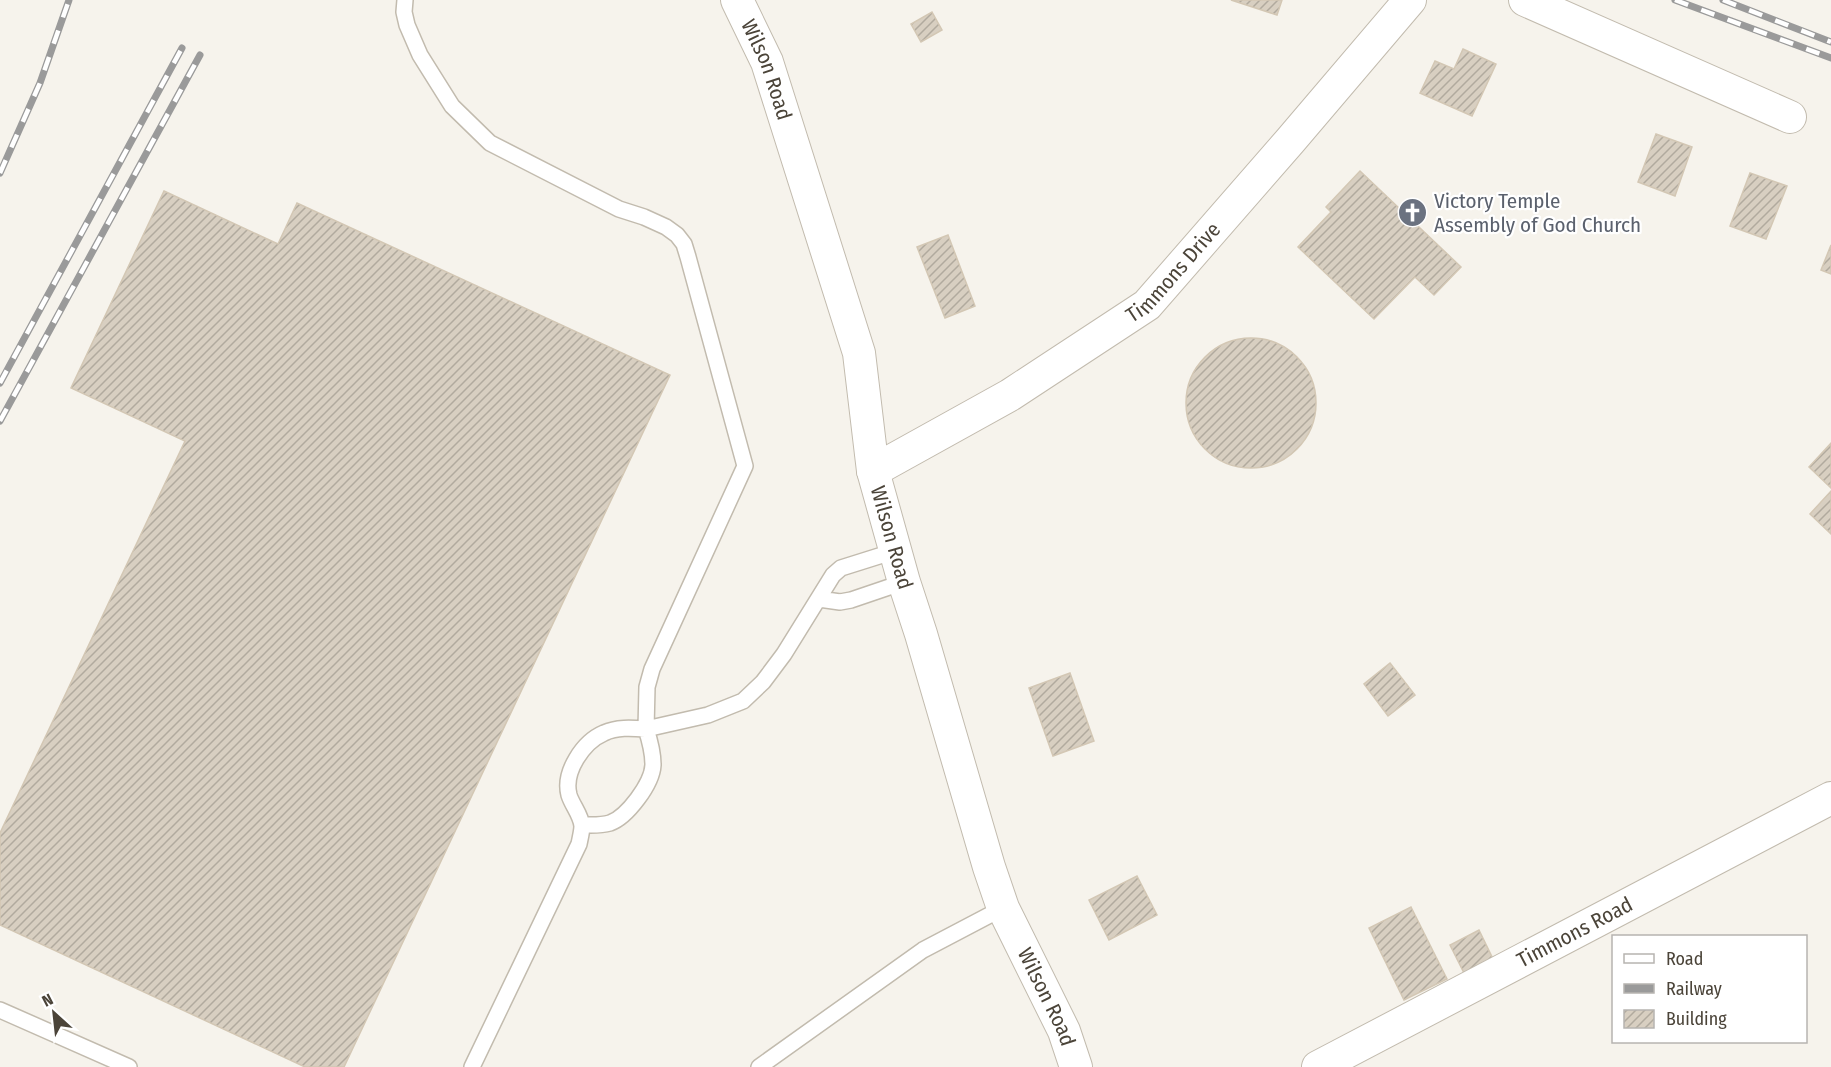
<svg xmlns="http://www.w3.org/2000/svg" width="1831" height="1067" font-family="'Fira Sans Condensed',sans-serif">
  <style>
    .building { fill: url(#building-hatch); stroke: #d3c7b4; stroke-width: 1.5 }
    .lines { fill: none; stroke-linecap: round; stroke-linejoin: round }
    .service-casing { stroke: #c2bbae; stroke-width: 18 }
    .minor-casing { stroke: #c2bbae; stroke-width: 34 }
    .service { stroke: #fff; stroke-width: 15 }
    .minor { stroke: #fff; stroke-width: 32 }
    .rail-casing { stroke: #9a9a9a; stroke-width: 7 }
    .rail { stroke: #fff; stroke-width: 4.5; stroke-dasharray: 14; stroke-linecap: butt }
    .labels { text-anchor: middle; stroke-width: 4.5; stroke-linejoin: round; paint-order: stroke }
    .street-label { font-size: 21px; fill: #4b4439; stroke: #fff }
    .worship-label { font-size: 21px; fill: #5b616d; stroke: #fff; text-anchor: start }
  </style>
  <defs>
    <pattern id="building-hatch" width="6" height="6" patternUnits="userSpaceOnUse" patternTransform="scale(1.5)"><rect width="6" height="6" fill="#d8cfc1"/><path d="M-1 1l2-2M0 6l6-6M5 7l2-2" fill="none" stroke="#b1aa9e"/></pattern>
  </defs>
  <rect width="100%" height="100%" fill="#f6f3ec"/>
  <!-- building -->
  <path class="building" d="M1231 0H1282L1277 15Z
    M932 12 942 30 921 42 911 24Z
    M1463 49 1496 64 1472 116 1420 93 1435 61 1454 69Z
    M1656 134 1692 147 1675 196 1638 182Z
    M1360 171 1461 267 1434 295 1415 277 1374 319 1298 247 1331 212 1326 207Z
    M1750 173 1787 186 1766 239 1730 226Z
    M164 191 278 244 297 203 670 375 344 1067H305L0 925V833L185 441 71 388Z
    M948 235 975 306 945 318 917 247Z
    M1831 245V274L1821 270Z
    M1186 403a65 65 0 1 1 130 0a65 65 0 1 1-130 0Z
    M1831 443V488L1809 467Z
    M1831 491V534L1810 514Z
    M1390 663 1415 695 1388 716 1364 684Z
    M1070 673 1094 741 1053 756 1029 688Z
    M1137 876 1157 915 1109 940 1089 900Z
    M1411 907 1447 979 1404 1000 1369 928Z
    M1479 930 1494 961 1465 975 1450 945Z"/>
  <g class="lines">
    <defs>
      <path id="service" d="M405 0 404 12 407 25 420 55 452 106 490 143 619 209 644 217 666 227 677 235 684 244 688 257 745 466 652 669 647 687 646 729C631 728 617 727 604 733 583 742 563 772 569 795 572 805 581 815 582 826 582 831 580 839 579 844L472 1067
        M819 599 840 602 851 600 904 582
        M582 825C591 825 600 826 610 823 627 817 652 784 653 765 653 753 650 741 646 729L708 715 743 701 763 682 784 654 833 575 841 568 895 551
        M0 1010 129 1067
        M759 1067 923 950 1003 908"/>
      <g id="minor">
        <path id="s1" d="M737 0 767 62 859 353 873 471 904 582 921 634 989 867 1003 908 1064 1031 1076 1067"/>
        <path d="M1525 0 1790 117"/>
        <path id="s2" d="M873 471 1010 395 1147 305 1290 141 1410 0"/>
        <path id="s3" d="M1318 1067 1831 798"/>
      </g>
    </defs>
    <!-- service casing -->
    <use href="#service" class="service-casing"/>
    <!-- minor casing -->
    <use href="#minor" class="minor-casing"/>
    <!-- service -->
    <use href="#service" class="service"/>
    <!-- minor -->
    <use href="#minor" class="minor"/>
    <defs>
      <path id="rail" d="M1675 0 1831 58
        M1723 0 1831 42
        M0 173 40 83 69 0
        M0 383 182 48
        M0 421 200 55"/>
    </defs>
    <!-- rail casing -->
    <use href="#rail" class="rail-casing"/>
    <!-- rail -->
    <use href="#rail" class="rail"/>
  </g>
  <!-- icons -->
  <defs>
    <symbol id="church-disc" viewBox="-11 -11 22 22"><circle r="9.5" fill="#6b7280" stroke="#fff"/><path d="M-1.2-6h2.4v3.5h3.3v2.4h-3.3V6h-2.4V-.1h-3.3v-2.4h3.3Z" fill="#fff"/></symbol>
  </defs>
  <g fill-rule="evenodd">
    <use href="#church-disc" x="1396" y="196" width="33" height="33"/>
  </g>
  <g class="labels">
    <!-- street labels -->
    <g class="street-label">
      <text dy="7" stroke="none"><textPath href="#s1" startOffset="76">Wilson Road</textPath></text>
      <text dy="7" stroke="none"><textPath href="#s2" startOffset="362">Timmons Drive</textPath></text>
      <text dy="7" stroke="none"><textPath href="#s1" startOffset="562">Wilson Road</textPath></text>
      <text dy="7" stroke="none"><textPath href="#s3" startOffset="290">Timmons Road</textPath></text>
      <text dy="7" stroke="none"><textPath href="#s1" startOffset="1048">Wilson Road</textPath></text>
    </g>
    <!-- worship labels -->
    <g class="worship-label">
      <text x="1434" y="208">Victory Temple<tspan x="1434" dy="24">Assembly of God Church</tspan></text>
    </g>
  </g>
  <!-- legend -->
  <rect x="1612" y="935" width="195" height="108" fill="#ffffff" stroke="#b7b4b0" stroke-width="1.5"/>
  <rect x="1624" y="954" width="30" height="9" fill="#ffffff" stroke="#b7b4b0" stroke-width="1.5"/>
  <text x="1666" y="965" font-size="18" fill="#4b4439">Road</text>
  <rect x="1624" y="984" width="30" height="9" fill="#9a9a9a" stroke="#b7b4b0" stroke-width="1.5"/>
  <text x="1666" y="995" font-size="18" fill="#4b4439">Railway</text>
  <rect x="1624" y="1010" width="30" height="18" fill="url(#building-hatch)" stroke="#b7b4b0" stroke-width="1.5"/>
  <text x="1666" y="1025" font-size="18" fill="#4b4439">Building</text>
  <!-- north arrow -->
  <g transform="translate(54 1013) rotate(333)" stroke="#ffffff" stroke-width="4.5" paint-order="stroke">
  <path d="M0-4.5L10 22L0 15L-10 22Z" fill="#4b4439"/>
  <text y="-9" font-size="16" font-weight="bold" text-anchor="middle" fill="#4b4439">N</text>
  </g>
</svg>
